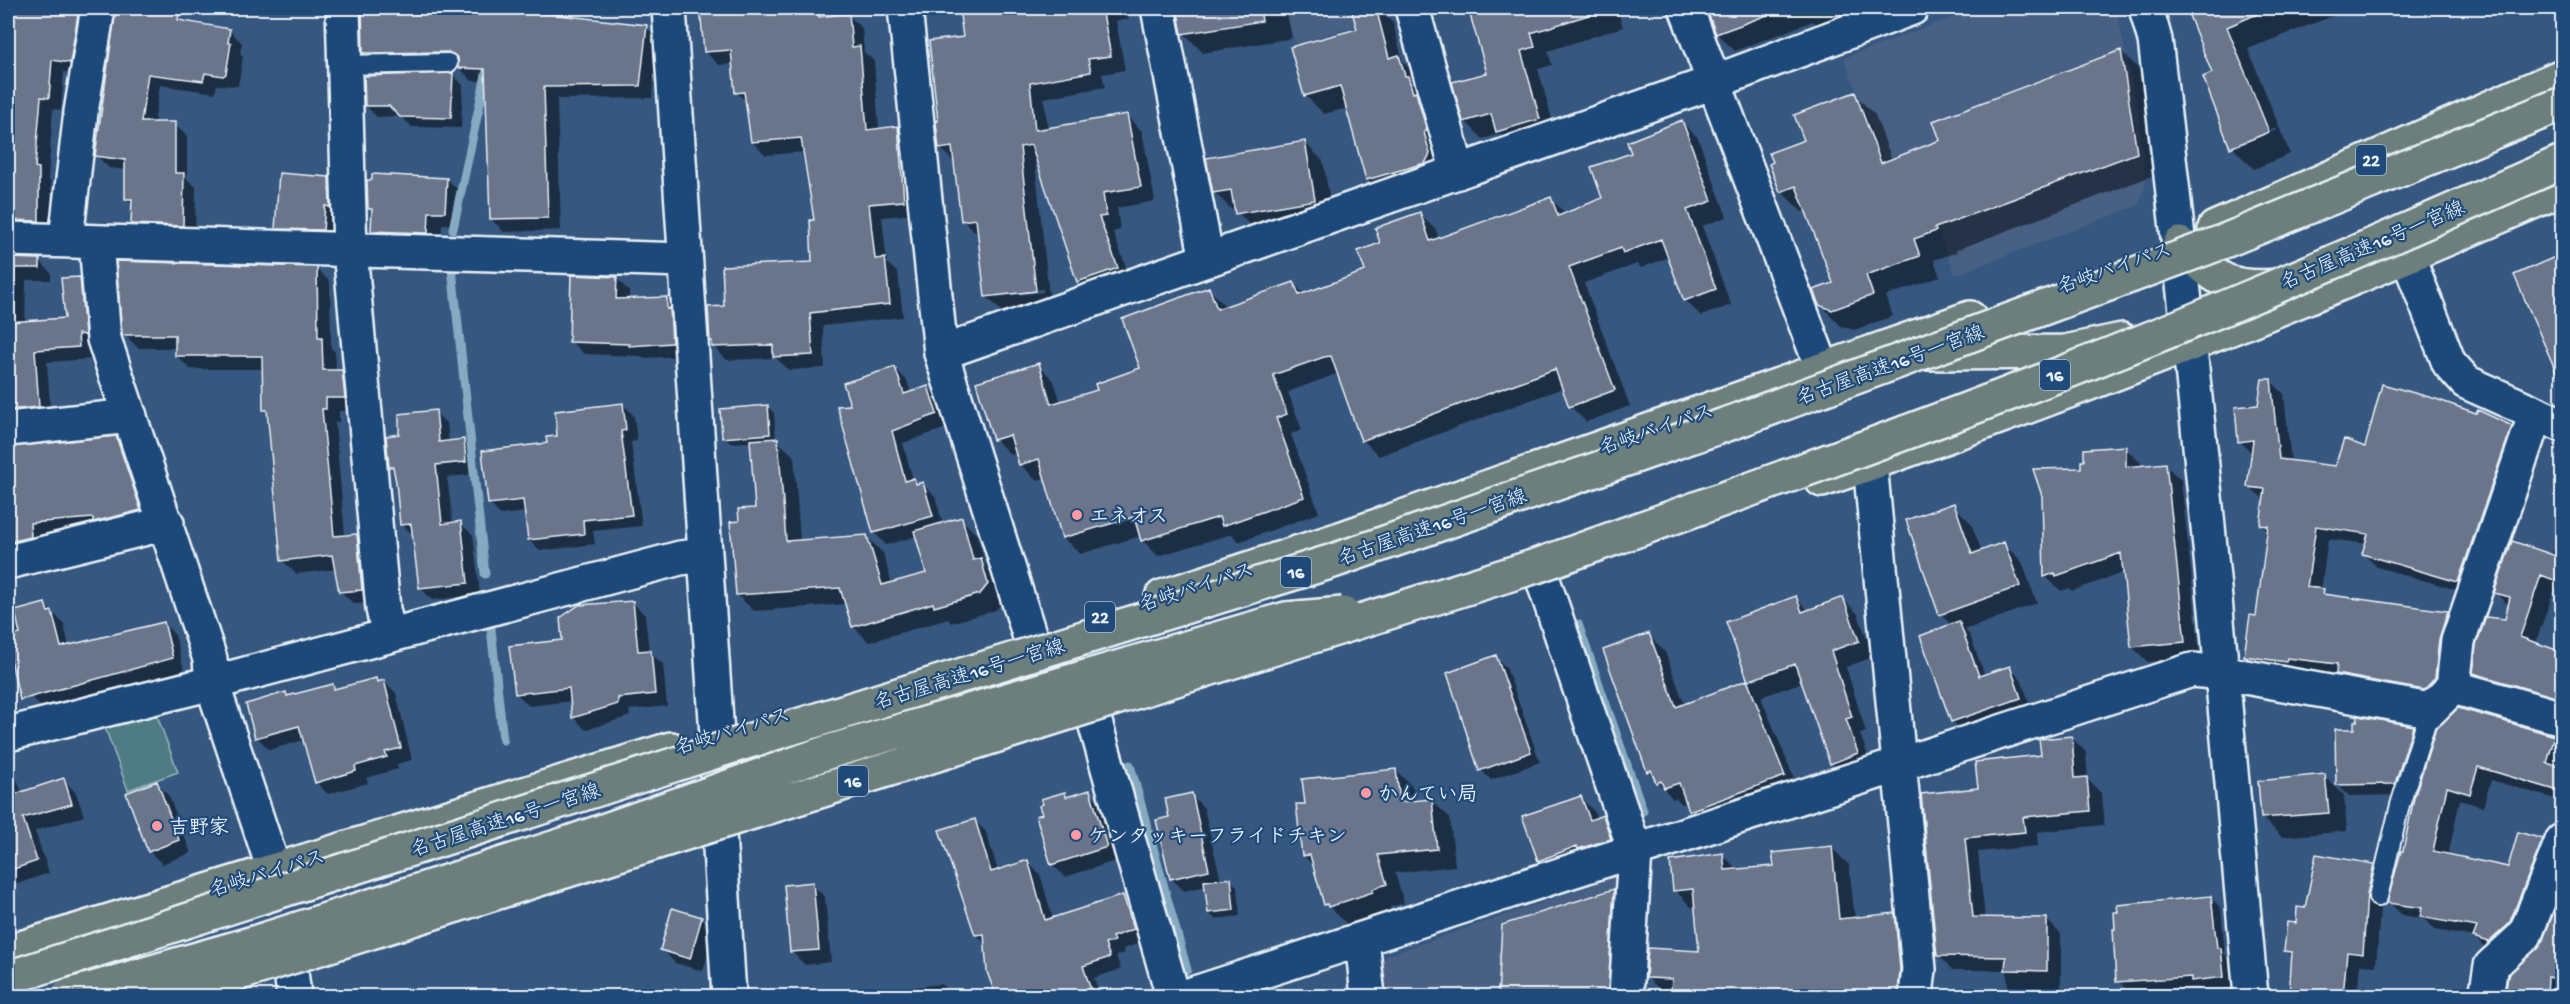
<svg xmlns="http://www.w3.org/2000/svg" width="2570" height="1004" font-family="'Gochi Hand','Klee One',sans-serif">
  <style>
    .built { fill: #466083 }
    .green { fill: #4f7c84; stroke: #9cb6be; stroke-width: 1.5 }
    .shadow { fill: #0007; fill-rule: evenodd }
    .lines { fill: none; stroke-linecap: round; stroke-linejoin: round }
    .stream { stroke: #85aac2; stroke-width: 9 }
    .building { fill: #6b748c; stroke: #e8f1f8; stroke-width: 1.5 }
    .service-casing { stroke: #e8f1f8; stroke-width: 22 }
    .minor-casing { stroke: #e8f1f8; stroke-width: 38 }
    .tertiary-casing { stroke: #e8f1f8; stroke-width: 38 }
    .trunk-casing { stroke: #e8f1f8; stroke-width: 38 }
    .service { stroke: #1f4a7a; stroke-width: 18 }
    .minor { stroke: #1f4a7a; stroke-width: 33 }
    .tertiary { stroke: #1f4a7a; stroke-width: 33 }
    .trunk { stroke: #6c7f7c; stroke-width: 33 }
    .motorway-bridge-casing { stroke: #e8f1f8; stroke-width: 38; stroke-linecap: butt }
    .motorway-bridge { stroke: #6c7f7c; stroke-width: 33 }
    .poi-dot { fill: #ff9aa2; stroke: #1f4a7a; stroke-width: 2 }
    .labels { text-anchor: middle; stroke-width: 4.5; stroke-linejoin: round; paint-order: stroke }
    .shield { fill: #1f4a7a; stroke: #acbfd2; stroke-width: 1.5 }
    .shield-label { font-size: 18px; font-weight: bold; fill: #e8f1f8 }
    .street-label { font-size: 20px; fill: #e8f1f8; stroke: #1f4a7a }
    .poi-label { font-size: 20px; font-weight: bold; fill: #e8f1f8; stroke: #1f4a7a; text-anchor: start }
  </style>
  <rect width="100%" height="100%" fill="#36577f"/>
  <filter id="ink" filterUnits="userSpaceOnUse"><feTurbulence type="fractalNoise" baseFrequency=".0167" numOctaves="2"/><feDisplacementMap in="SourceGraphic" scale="12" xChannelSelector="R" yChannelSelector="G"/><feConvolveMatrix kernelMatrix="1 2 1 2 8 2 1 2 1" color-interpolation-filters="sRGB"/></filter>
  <g filter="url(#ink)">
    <!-- built -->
    <path class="built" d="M1285 8H1390L1392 16 1295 44Z
      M1977 8H2116L2138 111 2146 183 2139 205 1955 275 1908 151 1883 160 1844 58Z
      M1613 878 1621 885 1612 996H1383L1380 967 1386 956Z"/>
    <!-- green -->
    <path class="green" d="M155 710 178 772 128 790 104 725Z"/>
    <!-- shadow -->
    <path class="shadow" d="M8 8H90L82 74 64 72 61 110 53 109 48 178 51 182V233L8 239Z
      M362 8H487L646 27 659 40 652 98 557 99 561 230 504 232 491 219 487 81H472L459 68V64L378 66 365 53Z
      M702 8H841L842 16 848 15 862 28 864 52 874 61 879 130 898 127 911 141 917 214 882 217 887 263 898 273 903 317 823 326 825 368 789 370 776 358 727 360 714 347 711 341 725 307 814 263 815 221 805 152 766 155 752 142 747 102 736 92 734 64 719 65 705 52Z
      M961 8H1127L1129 19 1116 21 1125 70 1102 74 1105 87 1044 98 1048 130 1127 116 1142 131 1155 201 1117 208 1120 230 1113 232 1132 283 1093 296 1078 281 1038 161 1035 162 1050 305 1001 311 986 296 979 235 962 220 956 164 940 148V123L964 38ZM1043 289V292L997 297V294Z
      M1179 8H1286L1292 38 1203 53 1184 33Z
      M1362 8H1378L1393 23 1403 62 1418 76 1448 174 1386 198 1367 179 1347 108 1324 114 1305 95 1358 30 1353 10Z
      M1470 8H1617L1623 27 1548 51 1552 65 1538 69 1557 137 1515 149 1500 134 1483 139 1465 121 1489 74Z
      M1707 8H1887L1832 41 1813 21 1735 51 1717 34Z
      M2187 8H2353L2248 49 2290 154 2254 169 2232 147 2214 74ZM2275 128 2276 130 2241 145V142Z
      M118 12 229 30 242 43 240 54 243 57 238 86 217 85 215 93 160 85 154 124H174L187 136V179L196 187 195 238 146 236 133 223V205L126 199 127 170 109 168 96 155Z
      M2121 51 2142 72 2157 174 1956 250 1957 252 1934 260 1940 277 1886 296 1893 316 1854 330 1841 326 1820 304 1835 284 1807 211 1802 212 1781 191 1806 141 1854 94 1875 115 1892 160 1942 141Z
      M452 74 463 85 461 128 412 127 401 116 377 117 366 106Z
      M1682 122 1698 138 1727 217 1702 226 1731 305 1701 316 1685 300 1669 257 1641 268 1637 264 1584 283 1630 406 1586 422 1570 406 1563 388 1379 456 1363 440 1339 373 1288 392 1302 430 1291 434 1319 513 1239 542 1232 534 1158 556 1142 540 1141 536 1080 554 1063 538 1046 478 1036 480 1020 464 1017 453 1011 455 995 439 1038 365 1054 381 1061 403 1099 391 1142 369 1209 289 1226 307 1294 283 1305 295 1367 272 1382 244 1419 214 1436 230 1439 239 1551 199 1567 215 1604 199 1633 154Z
      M1305 143 1323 161 1333 218 1255 231 1236 210H1232L1214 192Z
      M328 178 342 192 336 242 290 241 277 228Z
      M447 179 460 192 458 225 442 224 441 246 386 244 372 231 374 212 369 208Z
      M2562 255V375L2558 371 2516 276Z
      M8 257 39 260 51 273V280H26L25 323 66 320 79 278 92 291 91 359 47 362 51 419 8 423Z
      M317 269 330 282 331 348 335 352 336 372H342L355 385 358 411H339V422H335L345 536 357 535 370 549 375 603 354 604 340 591 337 569 296 574 282 560 269 414 265 410 264 369H190L176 355V348H138L124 334Z
      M616 278 629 291V300L666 298 679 311 685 356 644 358 641 356 584 354 571 341Z
      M895 368 907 381 911 393 928 387 940 400 949 427 903 443 913 480 918 485 923 484 935 496 943 524 961 519 977 535 985 564 997 576 1004 601 996 610 951 623 948 619 869 642 853 626 847 604 754 611 737 595 740 523 757 510 752 442 730 443 724 437 768 407 774 413 776 440 794 456 800 541 867 537 883 553 892 584 928 574 917 536 886 545 874 532 852 406Z
      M2270 380 2284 394 2291 462 2336 468 2366 449 2511 427 2524 440 2471 594 2377 567 2364 554 2367 544 2328 539 2321 591 2328 596 2448 613 2461 626 2437 702 2351 687 2339 675 2259 669 2246 655 2257 617 2269 532 2261 525 2265 500 2249 487 2253 454 2240 441 2259 406Z
      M623 404 634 416 637 441 631 442 642 526 593 531 595 544 540 551 529 540 526 512 500 515 489 503 549 444Z
      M435 412 447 424 449 442 464 441 476 453 478 474 447 477 453 524 460 523 473 535 480 595 432 600 420 587 414 536 402 524 395 472 390 467 401 436Z
      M116 438 128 450 152 522 104 530 41 534 43 549 8 559V449Z
      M2125 448 2141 463V467L2165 465 2181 480 2200 656 2148 662 2132 647 2125 572 2072 591 2070 588 2061 591 2045 576 2083 469Z
      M1953 505 1971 523 1982 552 2004 544 2022 562 2037 603 1965 630 1970 635 1985 676 2009 667 2021 679 2032 710 1964 733 1952 721V626L1941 614Z
      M2553 550 2562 554V590L2555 588 2535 644 2562 654V707L2488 686 2475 673 2506 621 2509 606 2496 592 2551 555Z
      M1796 598 1809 611 1843 599 1858 614 1873 657 1846 667 1866 732 1860 734 1873 769 1847 778 1831 763 1803 682 1761 697 1800 793 1707 827 1690 810 1688 802 1682 804 1676 798 1673 799 1648 771 1649 635 1665 652 1685 705 1747 682 1751 686 1728 623Z
      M632 602 645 615 649 652 663 664 667 706 629 710 630 716 586 730 573 717 572 701 529 706 516 693 564 642Z
      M8 603 10 613 45 605 64 624 69 647 163 623 175 635 184 670 43 709 31 697 11 655 8 643Z
      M1495 657 1506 667 1540 762 1491 780 1481 770Z
      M376 679 379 683 384 681 396 693 412 760 397 764 398 769 366 778 368 783 328 794 316 782 304 740 269 750 257 737 286 694 289 698 332 686 337 690Z
      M2459 710 2562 738V801L2491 780 2483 807 2460 800 2448 856 2509 869 2542 840 2555 854 2522 937 2488 950 2475 937 2435 930 2424 919 2402 915 2389 902 2404 853Z
      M2412 727 2424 739 2406 795 2349 796 2338 785Z
      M2071 737 2086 752 2088 780 2101 793 2104 825 2037 832 2038 846 1978 852 1985 919H2046L2061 934V996H2008L2007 970H1953L1938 955 1922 795 1980 789 2042 756Z
      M8 766 15 774 22 793 64 780 76 793 84 816 35 831 49 873 8 887Z
      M1396 770 1414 789 1415 802 1431 800 1450 818 1455 866 1395 873 1404 903 1390 907 1391 911 1348 925 1326 904 1315 867 1303 855 1306 805Z
      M2324 776 2344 795 2347 831 2282 837 2262 818Z
      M156 783 169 796 191 853 162 864 149 851Z
      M1089 792 1102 805 1119 860 1065 877 1052 864 1044 815 1064 793 1069 798Z
      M1191 795 1204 808 1221 881 1230 880 1237 886 1240 916 1215 919 1209 913 1206 886 1184 891 1171 878V818Z
      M1581 798 1594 811 1597 819 1603 817 1616 830 1623 852 1552 873 1539 860Z
      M974 820 986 832 998 871 1028 862 1040 874 1053 919 1122 897 1134 909 1145 941 1123 949 1125 953 1116 956 1121 969 1094 978 1100 996H997L989 972 986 944 976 934Z
      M1832 848 1849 865 1855 919 1894 915 1912 932 1916 996H1760L1746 926 1741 996H1672L1665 995 1647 977 1701 953 1696 907 1692 908 1675 890 1722 854 1738 870 1775 867ZM1895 932H1898L1902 976H1899Z
      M2373 866 2387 879 2380 908 2376 966 2360 965 2357 996H2290L2293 958 2286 950 2307 909Z
      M812 884 825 897 831 962 805 965 792 952Z
      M1613 890 1631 908 1625 996H1499L1504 926Z
      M2562 895V996H2505L2510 976 2544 943Z
      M2211 898 2221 908 2225 955 2230 959 2233 987 2202 990 2199 987 2128 991 2118 981Z
      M702 918 715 931 703 971 675 963 662 949Z
      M941 984 953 996H898L897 989Z
      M439 989 446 996H404V990Z"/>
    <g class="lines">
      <!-- stream -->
      <path class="stream" d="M453 229 487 70
        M452 269 485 574
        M1578 624 1643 811
        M491 628 503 740
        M1130 765 1187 970"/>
    </g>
    <!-- building -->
    <path class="building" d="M8 8H79L70 63 52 60 49 98 41 97 35 167 39 168V221L9 220Z
      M116 8H180L178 20 230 29 228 43H231L226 74 223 76 205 73 203 81 148 74 141 122H175V173H184L183 226 131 224 132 199H125V160L95 156Z
      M362 8H497L647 25 640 86 544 87 548 218 490 219 485 69 458 68V58L448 52 363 53Z
      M700 8H818L819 17 849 13 852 47 860 46 867 130 898 126 904 201 869 204 875 259 885 258 890 304 810 313 813 355 773 357V345L712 347V341H710L708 307 724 306 722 266 812 262 810 220H814L801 138 751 142 744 92 735 93 731 50 704 52Z
      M959 8H1102L1111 56 1088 59 1091 72 1030 83 1035 130 1127 114 1141 187 1103 193 1106 216 1099 217 1118 268 1077 282 1031 145 1020 147 1036 291 985 297 976 219 961 221 952 147 939 149 936 122 938 121 929 41 963 37Z
      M1177 8H1260L1262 21 1182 34Z
      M1351 8H1376L1389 58 1399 55 1405 76H1408L1413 93 1416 92 1427 131 1424 132 1430 154 1425 163 1366 180 1340 86 1304 96 1290 47 1357 29Z
      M1468 8H1594L1595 13 1531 33 1535 47 1521 51 1540 119 1496 132 1491 114 1463 122 1452 82 1487 73Z
      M1706 8H1781V10L1716 34Z
      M2186 8H2271L2227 27 2269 132 2230 148 2203 77 2212 73Z
      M2121 50 2137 153 1935 228 1936 231 1914 239 1920 256 1866 275 1873 295 1832 310 1819 305 1813 290 1833 283 1796 186 1780 192 1769 164 1773 162 1769 153 1804 140 1794 115 1855 92 1881 163 1940 140 1933 121Z
      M453 73 451 118 400 117 389 106H365L364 76Z
      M1682 120 1712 201 1687 210 1716 289 1684 301 1661 239 1623 253 1621 248 1569 267 1615 390 1569 407 1555 369 1361 441 1331 356 1324 357 1273 375 1287 414 1276 418 1304 497 1222 526 1219 517 1141 541 1134 517 1062 538 1039 459 1019 465 1010 435 993 440 976 382 1039 363 1051 404 1097 390 1095 384 1140 368 1122 319 1209 287 1217 309 1294 282 1299 295 1365 271 1358 251 1380 243 1375 228 1420 212 1430 241 1551 197 1558 216 1602 198 1591 167 1631 153 1627 142Z
      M1305 141 1315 200 1235 214 1231 190 1213 193 1206 158Z
      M279 173 329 177 330 207 325 206 323 230 275 229Z
      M372 174 447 178 445 212H429L428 233 371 231 372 209H368L367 180H372Z
      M2562 254V385L2514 275Z
      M9 258 40 259V268H8Z
      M116 261 317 267 318 337H322L323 370H342L345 398H326V409H322L334 536 357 534 362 590 339 592 332 555 281 561 267 410H263L262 356H175V335H122Z
      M571 275 617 277 616 299 667 297V309L670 308 672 343 629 346V344L569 342Z
      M80 277 85 335 78 334 79 347 35 350 39 407 8 410V322L65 318 61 278Z
      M895 367 904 394 928 386 937 414 892 431 905 481 914 478 916 484 923 482 933 516 873 533 837 406 850 405 843 383Z
      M2262 379H2271L2279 459 2335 466 2344 439 2365 447 2382 384 2436 399 2476 413 2478 410 2512 426 2458 582 2362 554 2368 534 2316 526 2307 587 2324 589 2323 594 2448 611 2439 639 2435 678 2424 690 2336 674 2337 664 2287 658 2286 662 2244 656 2250 615 2256 616 2268 526 2260 525 2265 489 2247 487 2253 440 2238 442 2235 407 2258 405Z
      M623 403 626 430 621 431 632 515 583 520 584 534 528 540 523 500 488 504 482 451 547 443 546 437 557 436 555 411Z
      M768 405 770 434 722 438 720 409Z
      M436 410 439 442 464 439 466 462 436 465 442 524 461 521 468 583 419 588 411 524 400 525 396 482 393 467H389L386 436 399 434V414Z
      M116 436 141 510 93 522V518L30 523 31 537 9 542 8 447Z
      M778 438 786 541 867 535 882 585 926 573 914 531 962 517 973 560 981 558 988 584 980 594 934 607 933 603 852 627 840 588 736 595 730 522 739 521 738 509 755 508 750 440Z
      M2126 446V467L2166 463 2185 642 2131 647 2121 553 2056 576 2055 573 2044 577 2042 496 2033 469 2081 468V461H2084V449Z
      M1954 503 1972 554 2004 542 2020 586 1939 615 1906 520Z
      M2512 541 2562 558V583L2541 575 2520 637 2562 652V699L2473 673 2476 645 2486 617 2505 619 2510 597 2494 593Z
      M1796 596 1802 612 1843 597 1859 641 1831 651 1852 717 1846 719 1858 753 1830 764 1795 664 1748 681 1726 622Z
      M633 601 638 651 651 650 655 694 618 698V704L572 718 569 688 515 694 509 646 562 640 560 618 579 605Z
      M45 603 48 612 52 611 61 647 164 622 173 658 20 700 8 648V637L20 634 15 611Z
      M1959 621 1979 676 2010 666 2021 698 1951 722 1920 636Z
      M1649 633 1676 707 1747 680 1785 776 1689 811 1679 783 1664 788 1661 781 1656 783 1651 770 1647 772 1603 650Z
      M1496 655 1531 752 1479 771 1447 673Z
      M376 678 377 682 384 680 401 748 385 752 387 757 355 766 356 771 315 783 299 726 255 738 246 704 286 692 287 696 333 684 334 689Z
      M2458 708 2555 736 2547 763 2562 768V792L2478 767 2470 794 2447 787 2433 851 2508 867 2518 832 2543 839 2509 924 2489 942 2473 937 2477 927 2420 917 2422 908 2387 903 2401 851H2403L2414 798 2436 728Z
      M2358 716 2413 726 2395 784 2336 785 2335 729H2354V721H2357Z
      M2072 736 2075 778 2087 777 2090 811 2023 817 2025 832 1965 838 1973 917 2047 918V971L2005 970 2006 957 1937 956 1921 794 1978 788 1975 762 2041 755 2039 739Z
      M1396 769 1400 802 1432 799 1437 849 1378 855 1387 884 1373 889V892L1328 907 1327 904 1324 905 1310 855 1302 856 1296 804H1305L1302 779Z
      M2325 774 2329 813 2261 818 2258 781Z
      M64 778 72 804 23 818 37 861 8 871V786L12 785 15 794Z
      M157 781 179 840 148 852 126 793Z
      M1090 790 1107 847 1051 865 1036 816 1042 814 1039 806 1043 804 1041 799 1065 792 1066 797Z
      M1192 793 1209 870 1170 879 1156 820 1169 817 1165 799Z
      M1581 796 1590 820 1603 815 1611 839 1578 849 1577 846 1538 861 1522 816Z
      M975 819 991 872 1028 860 1045 920 1123 895 1134 929 1112 937 1114 941 1105 944 1110 957 1083 966 1093 996H996L987 972 984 934 975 935 939 830Z
      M1832 846 1839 919 1895 913 1900 969 1898 996H1709V992L1671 990 1672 979 1646 978 1648 948 1699 951 1693 889 1673 891 1670 861 1723 853 1725 870 1774 866 1772 853Z
      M2316 854 2374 864 2367 894 2363 954 2347 952 2343 996H2289L2292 952 2284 951 2287 922 2296 923 2297 907 2305 908Z
      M1231 878 1234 910 1208 913 1204 881Z
      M813 882 819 950 790 952 784 885Z
      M1614 889 1608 996H1498L1502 925Z
      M2562 891V980L2548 977 2547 996H2522V991L2506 990 2508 975 2542 942Z
      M2211 896 2217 948H2221L2224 977 2191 981V977L2116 982 2113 929H2115L2114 912H2118L2117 905Z
      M672 908 702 917 690 959 660 950Z"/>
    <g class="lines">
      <defs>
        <path id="service" d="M345 65 448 63
          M2378 897 2400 805 2430 710"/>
        <path id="minor" d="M343 8 350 250 383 609 389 636
          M905 8 941 353 1031 640
          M1158 8 1207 260
          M1412 8 1458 172
          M1686 8 1823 370
          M8 239 685 260
          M66 239 81 112 98 8
          M96 242 104 339 210 659 212 683 274 870
          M2408 257 2449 363 2466 382 2562 425
          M941 353 1714 82 1912 8
          M8 429 130 416
          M1870 464 1919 969 1916 996
          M8 562 167 523
          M1542 577 1635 851 1626 996
          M2453 687 2458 641 2536 413
          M1094 719 1173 996
          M1362 940 1368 996
          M290 963 294 996
          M1186 996 2192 670 2223 673 2430 710 2453 687 2562 718
          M2486 996 2491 966 2525 935 2562 841"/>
        <path id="tertiary" d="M669 8 717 735 719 832 729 996
          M2146 8 2155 40C2194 358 2223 677 2251 996
          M8 734 212 683 680 558 705 555"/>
        <path id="trunk" d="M2215 228 2562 76
          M2180 244C2217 280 2226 290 2280 286
          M1926 353 2065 352 2122 340
          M1822 480C2072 394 2319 296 2562 189
          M1162 597 1340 539 1970 318
          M8 952 671 749"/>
      </defs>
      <!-- service casing -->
      <use href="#service" class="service-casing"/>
      <!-- minor casing -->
      <use href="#minor" class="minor-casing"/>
      <!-- tertiary casing -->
      <use href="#tertiary" class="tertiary-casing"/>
      <!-- trunk casing -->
      <use href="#trunk" class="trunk-casing"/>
      <!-- service -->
      <use href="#service" class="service"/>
      <!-- minor -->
      <use href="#minor" class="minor"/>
      <!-- tertiary -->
      <use href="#tertiary" class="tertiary"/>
      <!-- trunk -->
      <use href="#trunk" class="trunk"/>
      <defs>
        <path id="motorway-bridge" d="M8 978 726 748 1333 561 1736 421 2217 244 2562 104
          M68 996 257 942 569 843 828 752 1286 619 1343 614
          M167 996 1539 565C1716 502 1893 439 2068 371 2235 306 2399 234 2562 162"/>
      </defs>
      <!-- motorway-bridge casing -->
      <use href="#motorway-bridge" class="motorway-bridge-casing"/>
      <!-- motorway-bridge -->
      <use href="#motorway-bridge" class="motorway-bridge"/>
    </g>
  </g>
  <!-- markers -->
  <g class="poi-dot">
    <circle cx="1077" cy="515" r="6"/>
    <circle cx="1366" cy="793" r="6"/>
    <circle cx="157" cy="826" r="6"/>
    <circle cx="1076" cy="835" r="6"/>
  </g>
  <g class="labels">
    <!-- shield labels -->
    <g class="shield">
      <rect x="2356" y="145" width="30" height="30" rx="4.5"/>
      <rect x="2040" y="360" width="30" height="30" rx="4.5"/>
      <rect x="1281" y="557" width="30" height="30" rx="4.5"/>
      <rect x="1085" y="602" width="30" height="30" rx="4.5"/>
      <rect x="838" y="766" width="30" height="30" rx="4.5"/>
    </g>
    <g class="shield-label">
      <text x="2371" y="166">22</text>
      <text x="2055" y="381">16</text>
      <text x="1296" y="578">16</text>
      <text x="1100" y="623">22</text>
      <text x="853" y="787">16</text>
    </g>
    <!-- street labels -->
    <g class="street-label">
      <text transform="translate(2372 244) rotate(-23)" y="7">名古屋高速16号一宮線</text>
      <text transform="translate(2114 267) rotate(-19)" y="7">名岐バイパス</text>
      <text transform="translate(1890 364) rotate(-20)" y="7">名古屋高速16号一宮線</text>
      <text transform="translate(1656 428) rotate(-19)" y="7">名岐バイパス</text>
      <text transform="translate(1432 526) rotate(-19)" y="7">名古屋高速16号一宮線</text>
      <text transform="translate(1196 586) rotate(-18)" y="7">名岐バイパス</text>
      <text transform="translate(969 673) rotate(-17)" y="7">名古屋高速16号一宮線</text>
      <text transform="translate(732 730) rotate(-17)" y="7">名岐バイパス</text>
      <text transform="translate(505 819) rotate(-18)" y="7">名古屋高速16号一宮線</text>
      <text transform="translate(267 872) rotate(-17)" y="7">名岐バイパス</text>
    </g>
    <!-- poi labels -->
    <g class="poi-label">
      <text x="1089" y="522">エネオス</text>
      <text x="1378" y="800">かんてい局</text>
      <text x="169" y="833">吉野家</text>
      <text x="1088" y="842">ケンタッキーフライドチキン</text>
    </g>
  </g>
  <!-- margin -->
  <rect width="2570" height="1004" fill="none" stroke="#1f4a7a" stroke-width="30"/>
  <rect x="15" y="15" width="2540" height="974" fill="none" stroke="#e8f1f8" stroke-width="2" filter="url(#ink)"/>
</svg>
